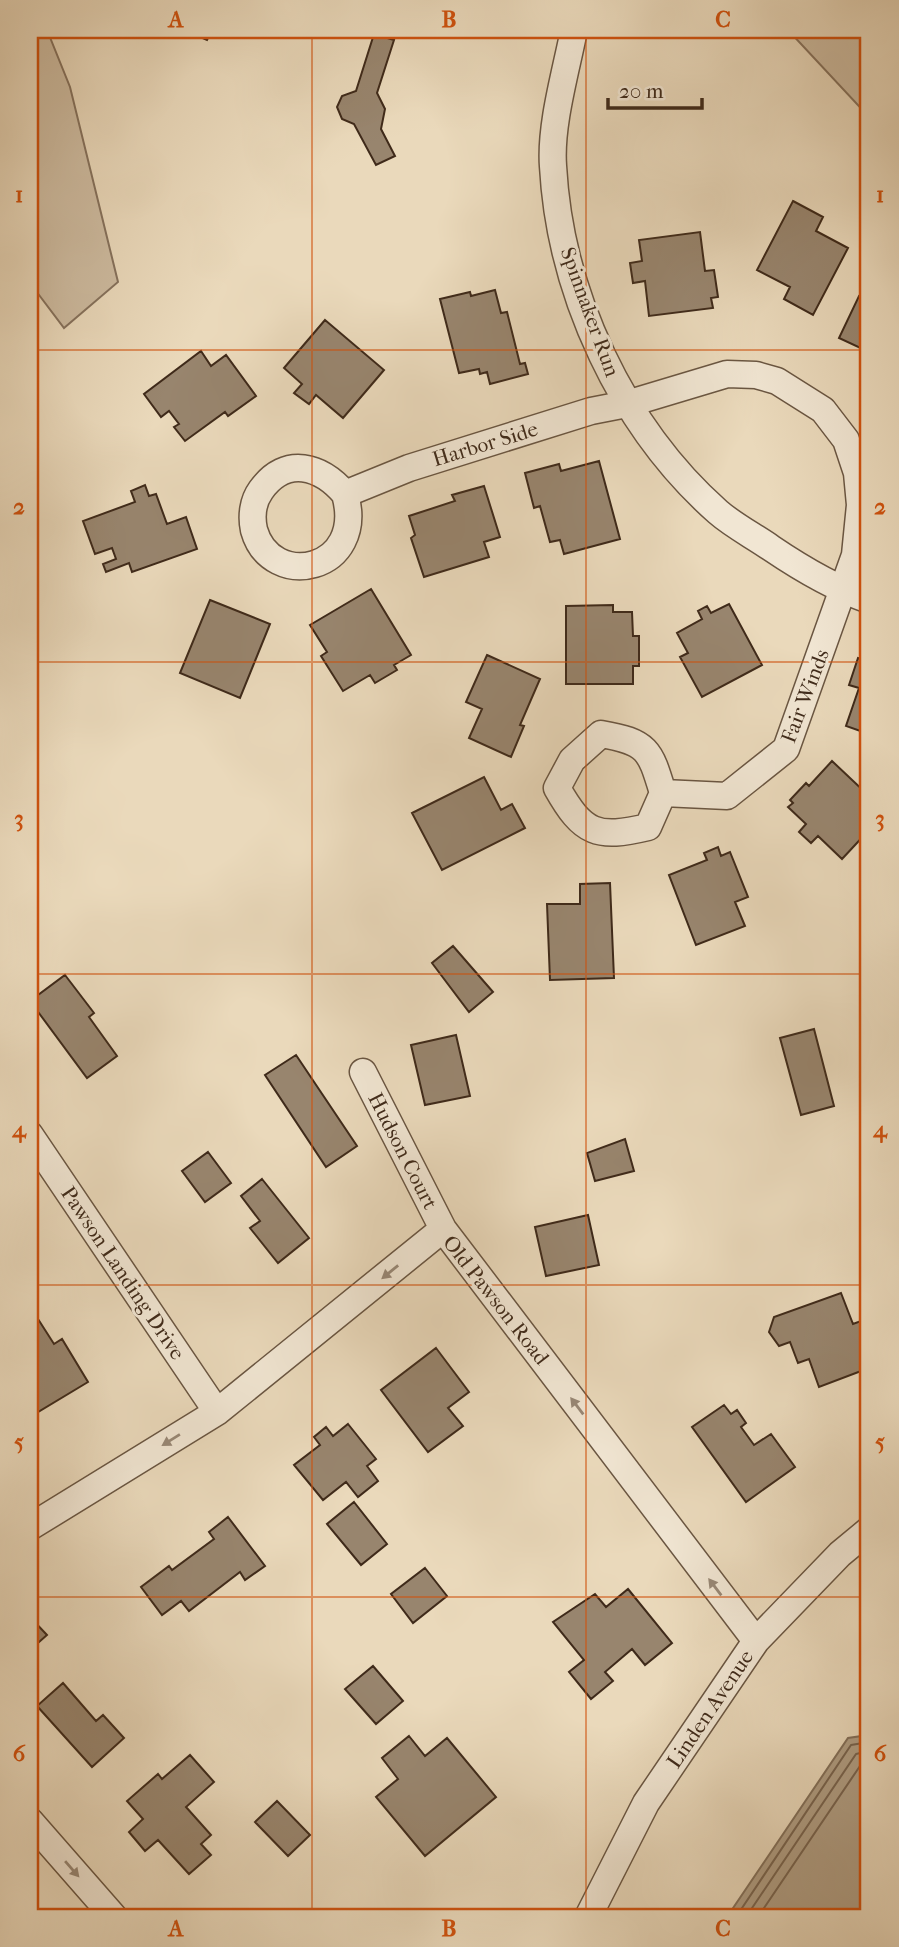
<svg xmlns="http://www.w3.org/2000/svg" width="899" height="1947" font-family="'IM FELL French Canon',serif">
  <style>
    .green { fill: #cdbba0; stroke: #86725d; stroke-width: 2 }
    .water { fill: #b09e84; stroke: #83705a; stroke-width: 2 }
    .lines { fill: none; stroke-linecap: round; stroke-linejoin: round }
    .shore { stroke: #78644f; stroke-width: 2 }
    .building { fill: #98856e; stroke: #3f2a1a; stroke-width: 2 }
    .minor-casing { stroke: #6a5642; stroke-width: 29 }
    .minor { stroke: #f1e6d3; stroke-width: 26 }
    .oneway { fill: #988876 }
    .grid { fill: none; stroke: #cf520e; stroke-width: 2; stroke-opacity: 0.55 }
    .labels { text-anchor: middle; stroke-width: 6; stroke-linejoin: round; paint-order: stroke }
    .street-label { font-size: 21px; fill: #3f2a1a; stroke: #f1e6d3 }
    .neatline { fill: none; stroke: #cf520e; stroke-width: 2.5 }
    .grid-label { font-size: 23px; text-anchor: middle; font-weight: bold; fill: #cf520e }
  </style>
  <rect width="100%" height="100%" fill="#ead9bb"/>
  <filter id="stains"><feTurbulence type="fractalNoise" baseFrequency=".00286" numOctaves="4"/><feColorMatrix values="0 0 0 0 .2 0 0 0 0 .09 0 0 0 0 .02 0 0 0 .5 -.17"/></filter>
  <radialGradient id="worn" r=".72"><stop offset=".6" stop-color="#630" stop-opacity="0"/><stop offset="1" stop-color="#630" stop-opacity=".3"/></radialGradient>
  <!-- green -->
  <path class="green" d="M30 30H47L70 87 118 282 64 328 30 283Z
    M788 30H869V117Z"/>
  <!-- water -->
  <path class="water" d="M869 1735V1917H727L848 1738Z"/>
  <g class="lines">
    <!-- shore -->
    <path class="shore" d="M736 1917 851 1745 869 1742
      M746 1917 856 1754 869 1751
      M758 1917 862 1763 869 1761"/>
  </g>
  <!-- building -->
  <path class="building" d="M184 30H212L207 40Z
    M374 34 394 40 377 93 385 109 381 129 395 156 376 165 354 124 342 119 337 107 342 96 356 91Z
    M793 201 823 217 816 231 848 248 813 315 784 299 790 287 757 270Z
    M700 232 705 271 714 270 718 297 711 298 713 308 649 316 645 281 633 283 630 263 642 261 639 240Z
    M495 290 501 313 507 312 520 364 525 363 528 374 490 384 487 372 480 374 479 369 459 373 440 299 470 292 471 296Z
    M859 296 869 301V352L839 338Z
    M325 320 384 370 343 418 316 395 309 404 294 393 302 384 284 368Z
    M201 351 211 366 226 355 256 396 228 416 225 412 185 441 174 427 179 424 169 411 161 417 144 394Z
    M599 461 620 539 564 554 560 540 550 542 540 506 534 508 525 473 559 464 561 471Z
    M145 485 149 496 156 494 167 524 186 517 197 549 132 572 129 563 106 572 103 564 116 559 112 548 95 554 83 521 135 502 131 491Z
    M484 486 500 537 484 542 489 557 424 577 411 538 415 535 409 516 455 501 452 495Z
    M371 589 411 655 394 665 397 670 375 683 370 675 343 691 321 656 327 652 310 625Z
    M210 600 270 624 240 698 180 673Z
    M729 604 762 665 702 697 680 657 688 653 677 633 702 619 698 611 707 606 711 613Z
    M613 605V612H632L633 636H639V666H633V684H566V606Z
    M487 655 540 679 520 725 524 726 511 757 469 738 482 709 466 702Z
    M858 658 869 662V734L846 726 859 688 849 685Z
    M832 761 869 796V830L842 859 818 836 811 843 799 832 806 824 788 807 793 803 790 800 806 783 809 786Z
    M484 777 501 810 512 804 525 828 442 870 412 813Z
    M718 847 721 856 730 852 748 897 735 902 745 926 696 945 669 875 707 860 704 853Z
    M610 883 614 978 550 980 547 904H580V884Z
    M453 946 493 992 469 1012 432 963Z
    M65 975 94 1013 89 1017 117 1056 87 1078 30 1001Z
    M814 1029 834 1106 801 1115 780 1038Z
    M456 1035 470 1096 425 1105 411 1045Z
    M296 1055 357 1146 326 1167 265 1075Z
    M625 1139 634 1171 595 1181 587 1153Z
    M208 1152 231 1183 205 1202 182 1171Z
    M262 1179 309 1238 278 1263 250 1228 260 1221 241 1196Z
    M588 1215 599 1265 546 1276 535 1227Z
    M841 1293 853 1324 861 1321 869 1343V1368L819 1387 809 1359 798 1363 790 1342 779 1346 769 1332 774 1317Z
    M38 1319 54 1344 62 1339 88 1382 33 1415 30 1409V1324Z
    M436 1348 469 1392 448 1408 463 1426 428 1452 381 1390Z
    M724 1405 731 1414 737 1410 746 1423 741 1427 754 1445 771 1434 795 1467 746 1502 692 1427Z
    M348 1424 376 1459 367 1466 378 1481 358 1497 346 1482 323 1500 294 1465 320 1445 314 1437 326 1427 333 1436Z
    M354 1502 387 1544 361 1565 327 1524Z
    M228 1517 265 1566 245 1580 240 1572 189 1611 181 1601 162 1615 141 1587 169 1566 172 1570 214 1539 209 1532Z
    M425 1568 447 1596 413 1623 391 1594Z
    M628 1589 672 1643 645 1665 632 1649 605 1672 613 1681 591 1699 569 1672 584 1660 553 1622 595 1594 606 1607Z
    M30 1617 47 1635 30 1650Z
    M373 1666 403 1701 376 1724 345 1689Z
    M63 1683 96 1721 103 1715 124 1738 92 1767 37 1706Z
    M409 1736 425 1756 447 1738 496 1797 425 1856 376 1797 398 1779 382 1758Z
    M190 1755 214 1782 186 1807 211 1835 201 1844 211 1855 189 1874 158 1840 145 1851 129 1832 143 1819 127 1801 158 1774 162 1779Z
    M277 1801 310 1835 288 1856 255 1822Z"/>
  <g class="lines">
    <defs>
      <path id="minor" d="M574 30C566 71 550 125 553 166 560 294 622 427 718 512 734 526 754 536 771 548 802 569 834 588 869 600
        M345 494C367 572 271 591 254 530 251 516 253 501 261 490 286 455 321 466 345 494L409 468 591 411 627 404 727 374 756 375 777 381 823 410 846 440 857 473 860 505 855 555 786 749 727 796 663 793
        M601 734C648 742 650 750 663 793L648 827C597 839 583 834 557 788L572 760Z
        M363 1072 443 1229 756 1641
        M30 1135 217 1412
        M30 1527 217 1412 443 1229
        M30 1821 114 1917
        M588 1917 646 1803 756 1641 840 1554 869 1530"/>
    </defs>
    <!-- minor casing -->
    <use href="#minor" class="minor-casing"/>
    <!-- minor -->
    <use href="#minor" class="minor"/>
  </g>
  <!-- one-way arrows -->
  <defs><path id="oneway-solid" d="M-6-.8H1V-3.2L6.5 0L1 3.2V.8H-6Z" transform="scale(1.75)"/></defs>
  <g class="oneway">
    <use href="#oneway-solid" transform="translate(390 1272) rotate(141)"/>
    <use href="#oneway-solid" transform="translate(577 1406) rotate(-127)"/>
    <use href="#oneway-solid" transform="translate(171 1440) rotate(148)"/>
    <use href="#oneway-solid" transform="translate(715 1587) rotate(-127)"/>
    <use href="#oneway-solid" transform="translate(72 1869) rotate(49)"/>
  </g>
  <!-- grid -->
  <path class="grid" d="M312 30V1917M586 30V1917M30 350H869M30 662H869M30 974H869M30 1285H869M30 1597H869"/>
  <g class="labels">
    <!-- street labels -->
    <g class="street-label">
      <text transform="translate(590 312) rotate(70)" y="7">Spinnaker Run</text>
      <text transform="translate(485 444) rotate(-17)" y="7">Harbor Side</text>
      <text transform="translate(805 696) rotate(-69)" y="7">Fair Winds</text>
      <text transform="translate(403 1151) rotate(63)" y="7">Hudson Court</text>
      <text transform="translate(123 1273) rotate(56)" y="7">Pawson Landing Drive</text>
      <text transform="translate(496 1300) rotate(52)" y="7">Old Pawson Road</text>
      <text transform="translate(710 1709) rotate(-56)" y="7">Linden Avenue</text>
    </g>
  </g>
  <!-- margin -->
  <rect width="899" height="1947" fill="none" stroke="#ead9bb" stroke-width="77"/>
  <!-- scale -->
  <path d="M608 98v10h94v-10" fill="none" stroke="#3f2a1a" stroke-width="3.5"/>
  <text x="619" y="98" font-size="21" fill="#3f2a1a" stroke="#f1e6d3" stroke-width="5" paint-order="stroke">20 m</text>
  <rect x="38" y="38" width="822" height="1871" class="neatline"/>
  <g class="grid-label">
    <text x="176" y="27">A</text>
    <text x="449" y="27">B</text>
    <text x="723" y="27">C</text>
    <text x="19" y="202">1</text>
    <text x="880" y="202">1</text>
    <text x="19" y="514">2</text>
    <text x="880" y="514">2</text>
    <text x="19" y="826">3</text>
    <text x="880" y="826">3</text>
    <text x="19" y="1137">4</text>
    <text x="880" y="1137">4</text>
    <text x="19" y="1449">5</text>
    <text x="880" y="1449">5</text>
    <text x="19" y="1761">6</text>
    <text x="880" y="1761">6</text>
    <text x="176" y="1936">A</text>
    <text x="449" y="1936">B</text>
    <text x="723" y="1936">C</text>
  </g>
  <rect width="100%" height="100%" filter="url(#stains)"/>
  <rect width="100%" height="100%" fill="url(#worn)"/>
</svg>
